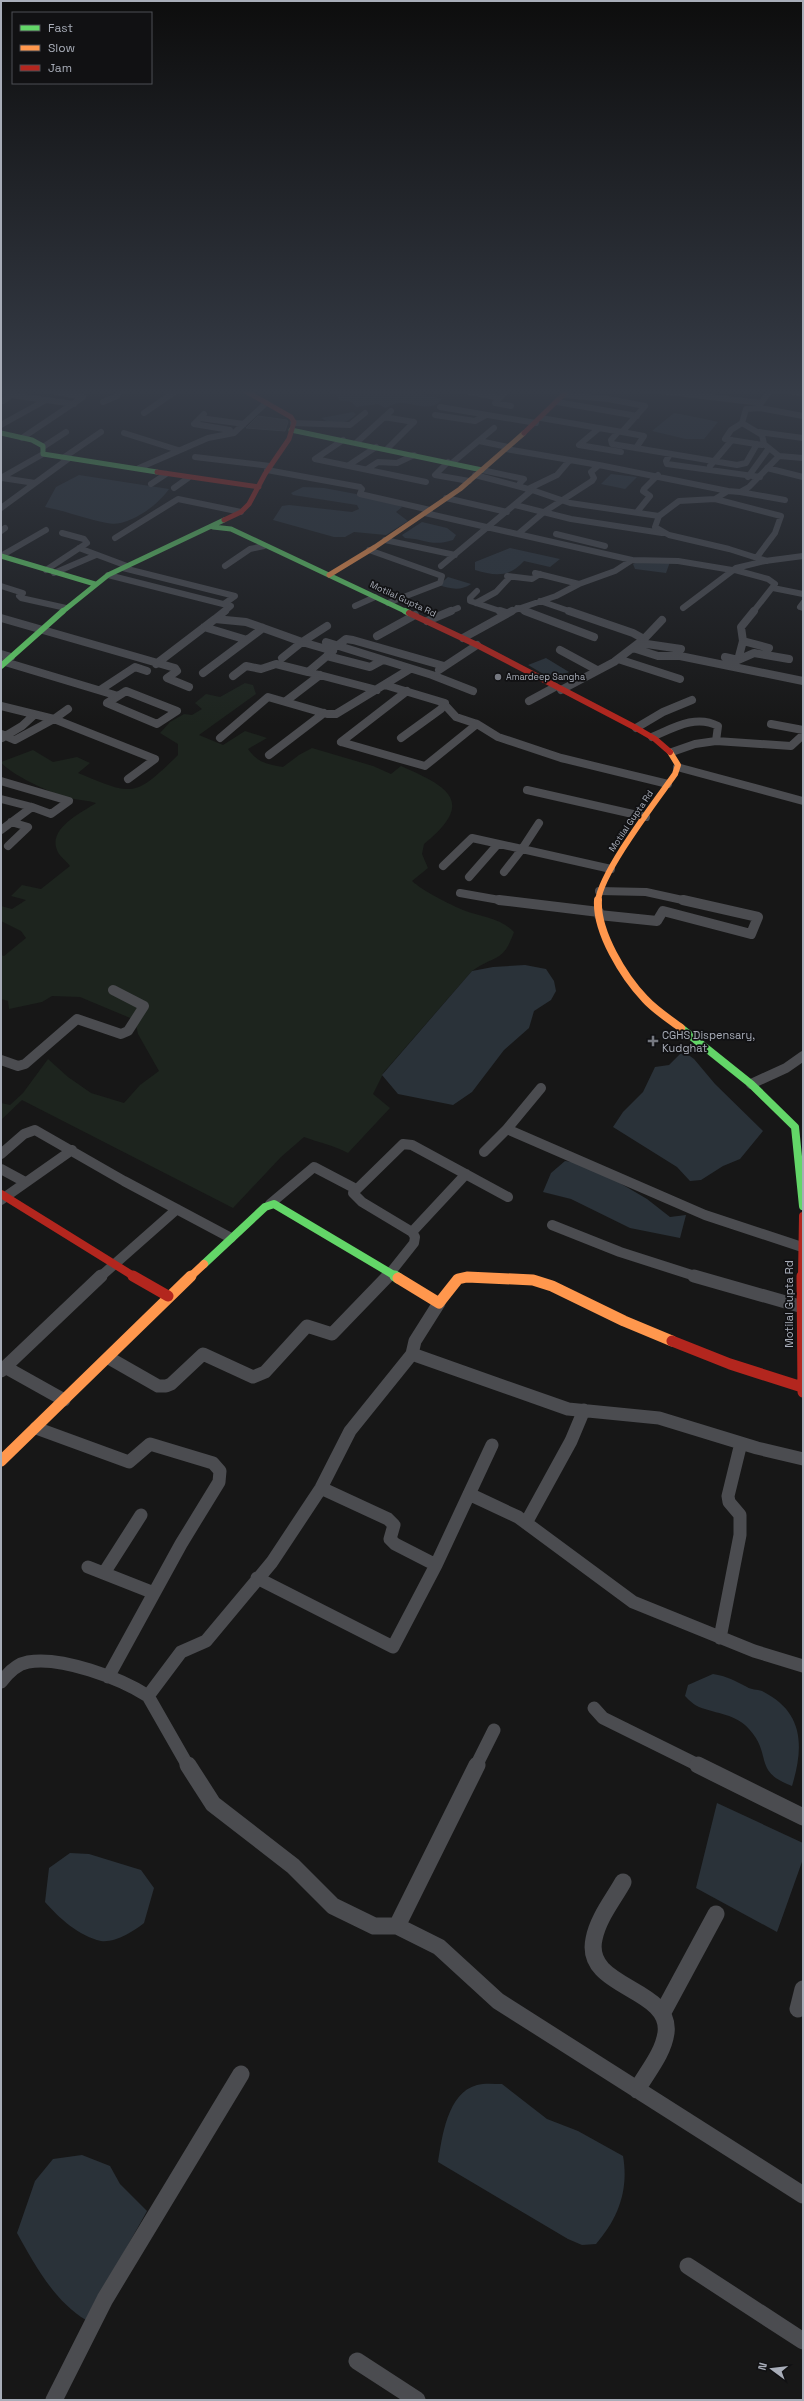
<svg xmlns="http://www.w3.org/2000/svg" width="804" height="2401" font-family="'Space Grotesk',sans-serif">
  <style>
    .green { fill: #1d241e }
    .water { fill: #2a3239 }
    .building { fill: #353536; stroke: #3f4043 }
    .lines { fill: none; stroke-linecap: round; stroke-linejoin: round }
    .street-far4 { stroke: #4b4c50; stroke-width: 6 }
    .street-far3 { stroke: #4b4c50; stroke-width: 8 }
    .street-far2 { stroke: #4b4c50; stroke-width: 10 }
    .street-far1 { stroke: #4b4c50; stroke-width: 13 }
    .street { stroke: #4b4c50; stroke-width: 17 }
    .fast-far3 { stroke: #63d668; stroke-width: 5 }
    .fast-far2 { stroke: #63d668; stroke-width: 6 }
    .fast-far1 { stroke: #63d668; stroke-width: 8 }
    .fast { stroke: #63d668; stroke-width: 11 }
    .slow-far3 { stroke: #ff974d; stroke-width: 5 }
    .slow-far2 { stroke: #ff974d; stroke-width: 6 }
    .slow-far1 { stroke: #ff974d; stroke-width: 8 }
    .slow { stroke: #ff974d; stroke-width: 11 }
    .jam-far3 { stroke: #b3261e; stroke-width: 5 }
    .jam-far2 { stroke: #b3261e; stroke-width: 6 }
    .jam-far1 { stroke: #b3261e; stroke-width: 8 }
    .jam { stroke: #b3261e; stroke-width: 11 }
    .poi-dot { fill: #757880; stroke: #111113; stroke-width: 1.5 }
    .labels { text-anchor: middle; stroke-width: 3.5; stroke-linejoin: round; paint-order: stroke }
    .far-street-label { font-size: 9px; fill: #a8adb8; stroke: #111113 }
    .far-poi-label { font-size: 9px; fill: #a8adb8; stroke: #111113; text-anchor: start }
    .poi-label { font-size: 11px; fill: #a8adb8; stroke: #111113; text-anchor: start }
    .street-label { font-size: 11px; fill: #a8adb8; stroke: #111113 }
  </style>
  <rect width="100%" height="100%" fill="#171717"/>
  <!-- green -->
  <path class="green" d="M245 683 253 685 256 694 199 735 223 745 245 731 267 738 248 749C258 763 266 764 283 767L299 755 312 748 373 766 391 774 401 766C449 787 476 802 424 844L422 854 428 868 412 881C423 891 449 904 463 910 481 917 501 918 514 932 503 963 496 954 472 971L384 1072 373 1094 390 1108 348 1153C333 1145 320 1143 304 1137L281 1157 233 1208 22 1100 1 1120V1103L10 1105 23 1093 48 1059 68 1077 91 1093 124 1103 140 1085 159 1071 138 1034 135 1020 80 997 52 996 42 1002 9 1009 8 1001 1 999V955L4 956 26 938 21 931 1 921V906L12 909 26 900 11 896 22 885 41 889 70 866C67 862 62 858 59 854 44 830 81 813 96 803 87 800 78 800 69 798 56 796 6 772 1 762L33 750 53 762 77 757 90 763 78 773C134 796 134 798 178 755V744L160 733 170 722 184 714 192 715 202 709 195 703 206 694 220 697Z"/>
  <!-- water -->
  <path class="water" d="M312 389H400L442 399C431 414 413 402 400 403 395 403 390 406 385 408L378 404 356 407 351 402 339 400 336 393Z
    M353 412 356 414C346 425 333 426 321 418Z
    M674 413C680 414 716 421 718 422L704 439H686L652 431Z
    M611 474 637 477 625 489 601 484Z
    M79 475 169 489C158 505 128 528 107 523 86 519 66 511 45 507L56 487Z
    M303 487 324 488 393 501 402 507 396 512 408 521 386 535 354 532 345 537H334L273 520 282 506 289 505 352 512 359 509 357 505 293 495 291 493Z
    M422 522 447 528 456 535 453 540C431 547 426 539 405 538L402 535Z
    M510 548 560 559 550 567 524 561C509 578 495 576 475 570V562Z
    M640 561 670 562 666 573 635 569 633 564Z
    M448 577 471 584C461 591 450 589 439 585Z
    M546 658 569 672 552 679 528 665Z
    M525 965 546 969 554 981 556 991 551 1000 534 1011 529 1028 504 1050 472 1092 453 1105 398 1094 382 1075 472 971 493 967Z
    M683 1051 694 1059 715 1084 763 1131 740 1159 723 1166 701 1180 690 1181 677 1167 613 1127 623 1112 643 1092 655 1067 669 1065Z
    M565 1161 581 1163 613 1179 647 1199 670 1217 686 1215 680 1238 630 1228 571 1199 543 1192 551 1173Z
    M713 1674C727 1676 735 1681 747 1687 751 1690 757 1689 762 1691 804 1712 804 1746 792 1786 752 1771 773 1755 749 1729 736 1714 717 1714 699 1707 694 1705 689 1700 685 1696L688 1685Z
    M717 1803 803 1843V1859L777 1932 696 1888Z
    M70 1853 89 1854 141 1870 154 1888 144 1923C134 1931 115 1943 101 1941 79 1936 59 1918 45 1902L49 1868Z
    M502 2084 547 2119 578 2131 623 2156C629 2190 618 2219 596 2244L582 2245 568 2239 438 2162C442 2138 447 2093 477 2085 484 2083 494 2084 502 2084Z
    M82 2155 110 2166 120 2184 147 2211 86 2320C54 2301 35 2265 17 2233L35 2181 53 2159Z"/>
  <!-- building -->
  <path class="building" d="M258 416 287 420 288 422 285 431 246 428Z"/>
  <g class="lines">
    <!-- street-far4 -->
    <path class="street-far4" d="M455 389 500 398
      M508 389 495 403 511 406
      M643 389 761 403
      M773 389 803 393
      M3 401 11 395 74 404
      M103 402 117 396 121 389
      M557 402 637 416
      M440 407 536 423
      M760 408 803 416
      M144 413 179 389
      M204 414 194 424 230 430
      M435 415 475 421 486 415
      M384 417 414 422
      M200 418 244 424
      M541 418 622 432 645 406 608 399 564 395
      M293 423 350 425 365 413
      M742 423 731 430 725 439 762 445
      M1 425 46 400
      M598 429 579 445 621 452
      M618 432 611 440 612 444 737 465 746 463 757 444
      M622 432 644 436 636 448
      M759 432 803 438
      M124 433 178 450
      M22 438 83 397 52 391
      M343 440 315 459 426 482
      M479 441 508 447
      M356 443 391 411
      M43 447 66 432
      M387 449 414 422
      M506 449 599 465 591 472 594 478 592 481 544 512 518 534
      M670 454 666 461 667 464 760 477
      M779 456 803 458
      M195 457 270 466
      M63 458 101 432
      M448 462 435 475 469 481
      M452 463 494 428
      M349 465 376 447
      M599 465 728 491
      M710 466 732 440
      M139 468 208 438 234 433 266 403
      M767 468 803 477
      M367 469 378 462 397 463 414 455
      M267 470 360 487 362 489 360 494 430 510
      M482 470 524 479 520 483
      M475 475 532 490 570 503 659 516
      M748 477 769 448
      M1 478 43 454
      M2 478 35 483
      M151 484 166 474
      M174 488 188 478
      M528 489 557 475 569 461
      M740 492 785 500
      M446 498 507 512
      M715 499 781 516 775 533 757 557
      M515 505 571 519 662 533
      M1 508 68 459
      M637 512 650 496 643 491 644 489 658 475
      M425 513 632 560
      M1 531 5 528
      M556 534 605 546
      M115 538 178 499 241 512
      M385 540 455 555
      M79 548 127 566
      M369 550 442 576 440 583 388 603
      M1 556 46 530
      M767 561 729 549 669 535 655 527 659 516 679 501 715 499 728 491 740 492 749 487 779 456 764 444 762 435 742 423 746 409 760 408 761 403 772 389
      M225 566 250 549 264 546
      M441 566 532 490
      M123 568 235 596 224 604
      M46 570 87 543 84 539 62 533
      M735 570 768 579 775 584 753 612
      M54 573 96 555
      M535 573 579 584
      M108 575 231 606 224 612
      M507 576 532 579 540 574
      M1 586 23 593 19 596 21 598 66 608
      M773 588 803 594
      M477 591 470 598V601L503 612
      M540 601 572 612
      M476 603 496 592 509 578
      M803 603 800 607 803 608
      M355 606 375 597
      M517 608 528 612
      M683 608 736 568 765 561 803 556
      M448 612 458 608
      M509 612 556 596 579 584 615 571 632 560 678 561 732 570"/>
    <!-- street-far3 -->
    <path class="street-far3" d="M225 611 215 619 246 622 302 642 282 658
      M500 611 506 613
      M525 611 594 637
      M1 618 175 668 177 671 167 678 189 687
      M427 621 451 611
      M204 627 247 640
      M377 636 415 615
      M463 638 512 611
      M644 639 662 620
      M743 641 769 648
      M326 642 432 675 473 691
      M640 643 681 649
      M337 646 346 639 353 640 444 666
      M633 648 658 656H680L803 681
      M560 650 597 670
      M1 654 11 657
      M327 656 370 667 383 660
      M725 657 738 660 754 653 789 659
      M618 659 680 679
      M738 660 743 641 741 627 754 611
      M5 662 118 696
      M156 664 215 619
      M439 670 477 645
      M308 672 377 690
      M203 673 263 628
      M233 676 246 666 261 669 276 664 308 672 333 651 302 642 327 626
      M385 685 445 703 441 709 401 738
      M100 690 135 667 147 671
      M561 690 614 662 644 639 633 633 569 611
      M126 691 177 711 157 724 107 703Z
      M286 701 320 675
      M529 701 555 687
      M445 705 456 717 477 724 498 737 561 758 668 784
      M1 706 54 719 68 709
      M771 724 803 730
      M636 728 663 712 692 700
      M1 734 15 740 54 719 155 759 128 779
      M652 737C673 728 696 714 718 726L716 741
      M2 738 22 726 34 715
      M220 738 268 697 327 714H336L410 669
      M341 742 425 766 477 724
      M341 742 407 691
      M672 752 695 744 716 741 791 746 803 735
      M269 755 324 713
      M677 767 803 801
      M1 781 69 801 51 814 32 807
      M527 790 646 817
      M1 799 32 807 1 830
      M8 846 28 827 11 822
      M443 866 472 838 522 849 539 823
      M504 872 522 849 611 869
      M469 877 498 844
      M599 891 646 892 687 901
      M460 893 505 901"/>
    <!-- street-far2 -->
    <path class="street-far2" d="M499 900 599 912
      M599 915 657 921 663 911 751 934 758 917 683 900
      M1 1060 18 1066 25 1064 77 1019 121 1034 128 1031 144 1006 113 990
      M751 1084 786 1068 803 1056
      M541 1088 507 1129 705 1215 802 1247
      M484 1152 507 1129
      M1 1154 24 1134 35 1130 124 1181 231 1238
      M1 1169 25 1182
      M1 1200 72 1150
      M270 1204 314 1167 356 1189
      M552 1225 620 1252 698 1277
      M412 1232 466 1174
      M100 1277 177 1209
      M387 1277 414 1243 415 1237 412 1232 362 1202 353 1193 403 1144 412 1145 508 1197"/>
    <!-- street-far1 -->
    <path class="street-far1" d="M694 1276 803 1307
      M412 1354 415 1341 439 1303
      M109 1358 158 1386H166L171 1384 203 1354 253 1377 265 1372 307 1326 332 1334 388 1276
      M5 1367 64 1400
      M1 1371 101 1276
      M36 1428 129 1462 150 1444 213 1463 220 1471 219 1482 181 1544 108 1677
      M321 1488 388 1519 394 1525 390 1539 395 1544 436 1565
      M469 1494 518 1517 633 1602 754 1651 803 1666
      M526 1523 571 1441 584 1410
      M88 1567 154 1593
      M104 1573 141 1515
      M257 1578 393 1647 436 1565 492 1445
      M720 1638 740 1535V1515L729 1502 728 1496 741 1443
      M1 1682C7 1674 17 1664 28 1662 61 1656 120 1678 148 1696L181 1652 206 1641 272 1562 321 1488 350 1431 412 1354 568 1409 659 1418 757 1448 803 1459
      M148 1696 188 1766
      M594 1708 603 1718 700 1766
      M476 1766 494 1730"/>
    <!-- street -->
    <path class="street" d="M188 1765 213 1804 293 1866 333 1906 374 1926H397L439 1947 498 2001 803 2195
      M698 1765 803 1817
      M623 1882C613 1900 598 1918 594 1939 583 1989 672 1987 666 2033 663 2054 647 2072 637 2090
      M397 1926 477 1765
      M798 2009 803 1989
      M662 2014 716 1914
      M688 2266 803 2341
      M357 2361 417 2400
      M54 2400 105 2299 241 2074"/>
    <!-- fast-far3 -->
    <path class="fast-far3" d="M291 430 482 470
      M1 433 32 440 43 446V454L157 472
      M213 527 231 529 407 612
      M1 556 95 584
      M62 612 108 575 224 520"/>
    <!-- fast-far2 -->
    <path class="fast-far2" d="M405 611 409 613
      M1 666 63 611"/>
    <!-- fast-far1 -->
    <path class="fast-far1" d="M681 1028 751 1084 795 1127 803 1206
      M204 1264 265 1207 274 1204 397 1277"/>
    <!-- fast -->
    <path class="fast" d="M395 1276 398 1278"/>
    <!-- slow-far3 -->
    <path class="slow-far3" d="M329 575 375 547 460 489 524 433"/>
    <!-- slow-far2 -->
    <path class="slow-far2" d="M598 901C601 872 656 801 675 774L678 765 670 752"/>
    <!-- slow-far1 -->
    <path class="slow-far1" d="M598 900C596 932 624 977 645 999 655 1010 669 1019 681 1028
      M190 1277 204 1264
      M466 1277H473"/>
    <!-- slow -->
    <path class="slow" d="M398 1278 439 1303 458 1279 467 1277 533 1280 552 1286 624 1321 672 1341
      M1 1461 191 1276"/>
    <!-- jam-far3 -->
    <path class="jam-far3" d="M524 433 569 389
      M157 472 259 487
      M224 520 241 512 249 504 265 474 289 439 294 422 291 417 242 389"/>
    <!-- jam-far2 -->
    <path class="jam-far2" d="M409 613 477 645 636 728 655 739 670 752"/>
    <!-- jam-far1 -->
    <path class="jam-far1" d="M1 1194 135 1277
      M802 1277 803 1216"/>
    <!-- jam -->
    <path class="jam" d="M133 1276 168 1296
      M802 1276 803 1392
      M672 1341 730 1364 802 1387"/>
  </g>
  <!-- sky -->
  <linearGradient id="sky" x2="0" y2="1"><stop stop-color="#0d0d0d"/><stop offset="0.54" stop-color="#363c47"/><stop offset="1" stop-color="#363c47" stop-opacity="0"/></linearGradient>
  <rect width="804" height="725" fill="url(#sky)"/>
  <!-- markers -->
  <g class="poi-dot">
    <circle cx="498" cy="677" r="4"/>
    <path d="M651 1035h4v4h4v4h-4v4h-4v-4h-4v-4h4z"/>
  </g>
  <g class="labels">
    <!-- far-street labels -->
    <g class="far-street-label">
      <text transform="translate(403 599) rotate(25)" y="3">Motilal Gupta Rd</text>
      <text transform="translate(631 821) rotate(-56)" y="3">Motilal Gupta Rd</text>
    </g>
    <!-- far-poi labels -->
    <g class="far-poi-label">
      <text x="506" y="680">Amardeep Sangha</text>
    </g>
    <!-- poi labels -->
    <g class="poi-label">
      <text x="662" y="1039">CGHS Dispensary,<tspan x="662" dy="13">Kudghat</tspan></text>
    </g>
    <!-- street labels -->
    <g class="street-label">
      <text transform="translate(789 1304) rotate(-90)" y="4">Motilal Gupta Rd</text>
    </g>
  </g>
  <!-- border -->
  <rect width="804" height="2401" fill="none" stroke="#a8adb8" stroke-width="4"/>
  <!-- legend -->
  <rect x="12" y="12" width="140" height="72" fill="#111113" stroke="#4d4f55"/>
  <rect x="20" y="25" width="20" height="6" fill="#63d668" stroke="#4d4f55"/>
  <text x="48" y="32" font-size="12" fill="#a8adb8">Fast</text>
  <rect x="20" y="45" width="20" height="6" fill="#ff974d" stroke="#4d4f55"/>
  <text x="48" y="52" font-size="12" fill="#a8adb8">Slow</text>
  <rect x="20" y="65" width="20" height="6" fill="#b3261e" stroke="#4d4f55"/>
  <text x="48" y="72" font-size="12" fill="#a8adb8">Jam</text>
  <!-- north arrow -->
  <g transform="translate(772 2369) rotate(285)" stroke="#111113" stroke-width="3" paint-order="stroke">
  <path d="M0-3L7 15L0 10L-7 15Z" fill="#a8adb8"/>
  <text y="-6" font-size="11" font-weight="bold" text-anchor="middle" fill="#a8adb8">N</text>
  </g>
</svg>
